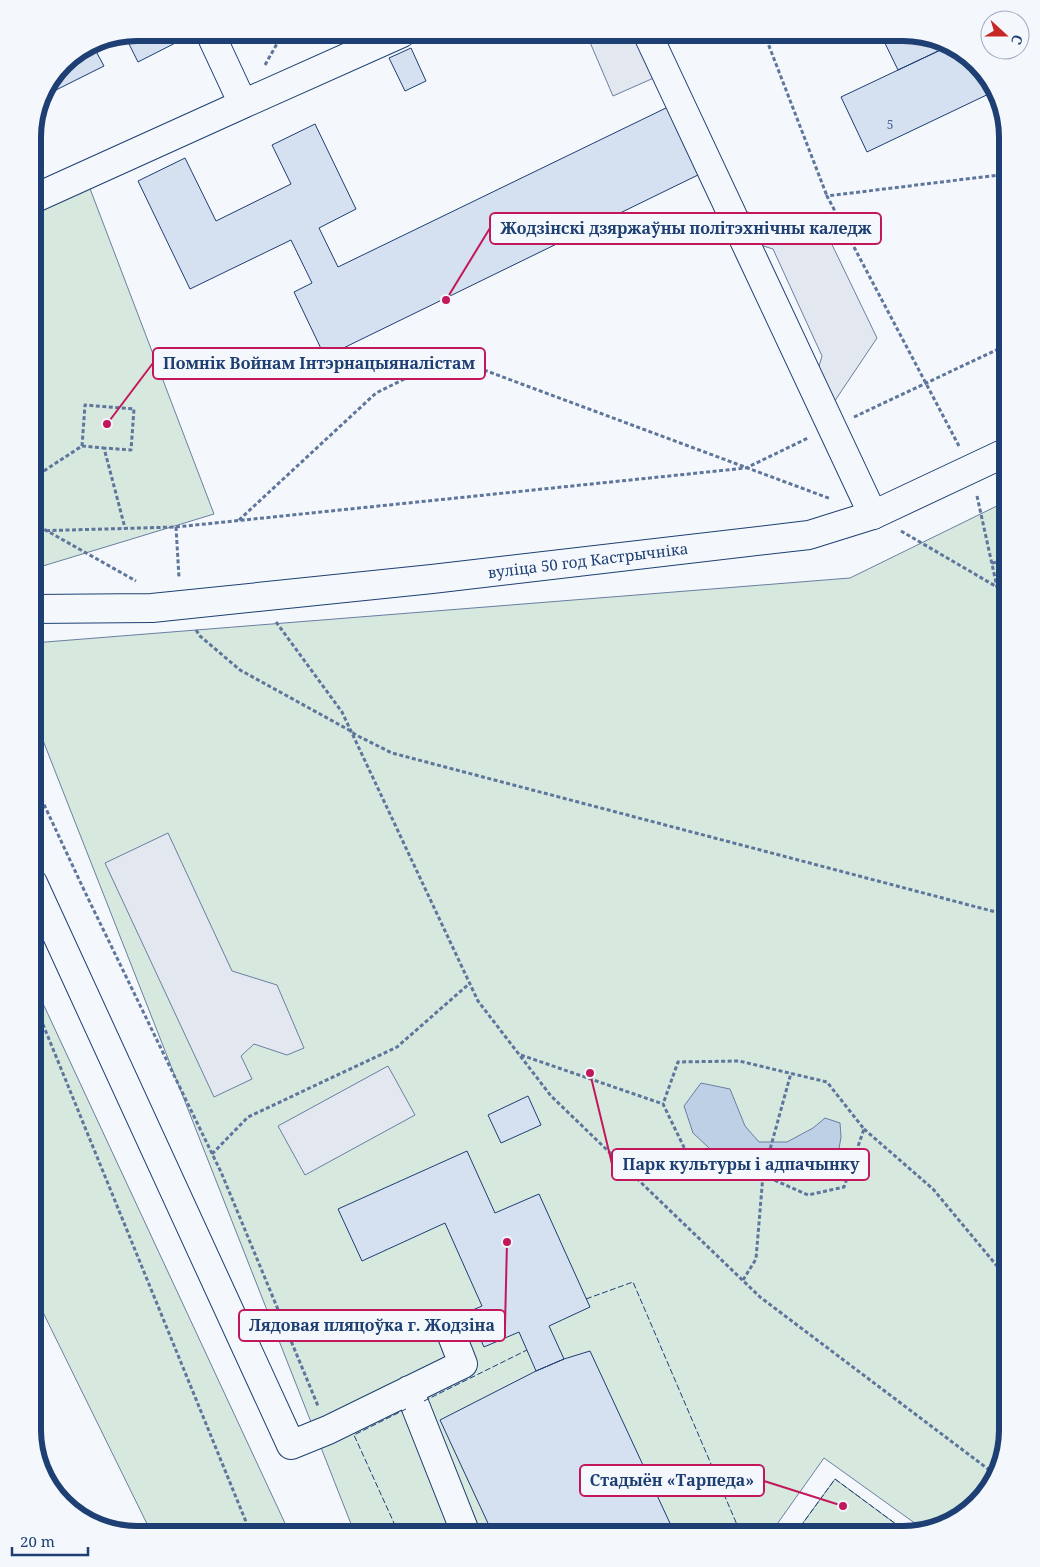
<svg xmlns="http://www.w3.org/2000/svg" width="1040" height="1567" font-family="'Noto Serif',serif">
  <style>
    .green { fill: #d7e8df; stroke: #687fa3 }
    .parking { fill: #e3e8f0; stroke: #687fa3 }
    .water { fill: #bed0e5; stroke: #687fa3 }
    .building { fill: #d5e0f0; stroke: #1d3f73 }
    .lines { fill: none; stroke-linecap: round; stroke-linejoin: round }
    .minor-casing { stroke: #1d3f73; stroke-width: 30 }
    .major-casing { stroke: #1d3f73; stroke-width: 30 }
    .path { stroke: #5e769c; stroke-width: 3; stroke-dasharray: 4 2.5; stroke-linecap: butt }
    .minor { stroke: #f4f7fb; stroke-width: 28 }
    .major { stroke: #f4f7fb; stroke-width: 28 }
    .fence { stroke: #1d3f73; stroke-width: 1; stroke-dasharray: 6 2.5; stroke-linecap: butt }
    .labels { text-anchor: middle; stroke-width: 4; stroke-linejoin: round; paint-order: stroke }
    .number-label { font-size: 12px; fill: #4b6792 }
    .street-label { font-size: 15px; fill: #1d3f73; stroke: #f4f7fb }
    .rim { fill: none; stroke: #1d3f73; stroke-width: 6 }
    .leader { fill: none; stroke: #c2185b; stroke-width: 2 }
    .callout-dot { fill: #c2185b; stroke: #f4f7fb; stroke-width: 2 }
    .callout { fill: #f4f7fb; stroke: #c2185b; stroke-width: 2 }
    .callout-label { font-size: 16px; text-anchor: middle; font-weight: bold; fill: #1d3f73 }
  </style>
  <rect width="100%" height="100%" fill="#f4f7fb"/>
  <!-- green -->
  <path class="green" d="M89 186 214 514 33 569V215Z
    M1007 501V1430L993 1482 955 1521 923 1529 824 1458 770 1534H355L33 715V643L850 578Z
    M33 982 290 1534H152L33 1292Z
    M835 1479 908 1533 795 1534Z"/>
  <!-- parking -->
  <path class="parking" d="M586 33H647L665 73 613 96Z
    M728 208 824 228 877 338 826 414 813 387 822 356 773 249 744 240Z
    M168 833 232 971 277 985 304 1048 287 1055 254 1044 241 1056 252 1079 214 1097 105 863Z
    M388 1066 415 1115 305 1175 278 1126Z"/>
  <!-- water -->
  <path class="water" d="M701 1083 730 1089 745 1126 759 1142H787L813 1128 825 1118 840 1123 841 1137 837 1160 816 1172 796 1173 780 1155 753 1157 725 1163 693 1133 684 1106Z"/>
  <!-- building -->
  <path class="building" d="M137 32 190 33 191 35 138 62 125 36Z
    M880 33H910L951 45 898 70Z
    M92 44 104 66 46 95 44 92 63 63Z
    M951 45 955 47 994 85 995 91 867 152 841 97Z
    M411 48 426 81 405 91 389 58Z
    M668 107 700 174 325 357 294 292 312 283 291 240 190 289 138 181 185 158 216 221 291 184 272 145 315 124 356 209 319 228 338 267Z
    M528 1096 541 1125 501 1143 488 1115Z
    M467 1151 495 1213 539 1194 590 1307 549 1326 564 1359 536 1371 519 1332 484 1347 468 1312 482 1306 445 1223 362 1261 338 1209Z
    M590 1351 675 1534H493L440 1420 536 1371 564 1359Z"/>
  <g class="lines">
    <defs>
      <path id="minor" d="M647 33 873 515
        M243 104 402 33
        M33 199 243 104 210 33
        M33 883 291 1445 328 1430 463 1364 449 1328
        M409 1390 466 1534"/>
      <path id="major" d="M33 609 152 608 432 579 809 535 873 515 1007 452"/>
    </defs>
    <!-- minor casing -->
    <use href="#minor" class="minor-casing"/>
    <!-- major casing -->
    <use href="#major" class="major-casing"/>
    <!-- path -->
    <path class="path" d="M764 33 827 196
      M265 65 283 33
      M854 417 1007 345
      M82 446 104 448
      M959 446 827 196 1007 174
      M33 478 82 446 85 405 134 409 131 450 104 448 125 528
      M977 496 997 587 1007 607
      M239 520 376 393 449 357 831 499
      M33 523 136 581
      M176 527 179 578
      M33 531 176 527 746 468 808 438
      M901 531 997 587 1007 588
      M992 563 1007 560
      M276 622 342 712 478 1001 551 1096 760 1297 996 1475
      M196 630 200 636 240 670 349 730 356 735 392 753 1007 915
      M33 781 84 890 221 1172 318 1406
      M33 1000 251 1534
      M521 1055 663 1104 696 1172 763 1175 808 1195 844 1187 864 1129 827 1082 739 1061 678 1062 663 1104
      M864 1129 933 1189 1007 1278
      M212 1154 248 1117 397 1047 470 983
      M743 1280 756 1259 763 1175 791 1073"/>
    <!-- minor -->
    <use href="#minor" class="minor"/>
    <!-- major -->
    <use href="#major" class="major"/>
    <!-- fence -->
    <path class="fence" d="M586 1299 633 1282 741 1534
      M424 1401 527 1350
      M399 1534 354 1435 406 1409
      M795 1534 835 1479 908 1533"/>
  </g>
  <g class="labels">
    <!-- number labels -->
    <g class="number-label">
      <text x="890" y="129">5</text>
    </g>
    <!-- street labels -->
    <g class="street-label">
      <text transform="translate(588 561) rotate(-7)" y="5">вуліца 50 год Кастрычніка</text>
    </g>
  </g>
  <!-- crop -->
  <path d="M0 0H1040V1567H0ZM137 41H903A96 96 0 0 1 999 137V1430A96 96 0 0 1 903 1526H137A96 96 0 0 1 41 1430V137A96 96 0 0 1 137 41Z" fill="#f4f7fb" fill-rule="evenodd"/>
  <path class="rim" d="M137 41H903A96 96 0 0 1 999 137V1430A96 96 0 0 1 903 1526H137A96 96 0 0 1 41 1430V137A96 96 0 0 1 137 41Z"/>
  <!-- callouts -->
  <path class="leader" d="M446 300L490 228M107 424L153 363M590 1073L612 1164M507 1242L505 1326M843 1506L764 1481"/>
  <g class="callout-dot">
    <circle cx="446" cy="300" r="5"/>
    <circle cx="107" cy="424" r="5"/>
    <circle cx="590" cy="1073" r="5"/>
    <circle cx="507" cy="1242" r="5"/>
    <circle cx="843" cy="1506" r="5"/>
  </g>
  <g class="callout">
    <rect x="490" y="213" width="391" height="31" rx="5"/>
    <rect x="153" y="348" width="332" height="31" rx="5"/>
    <rect x="612" y="1149" width="257" height="31" rx="5"/>
    <rect x="239" y="1310" width="266" height="31" rx="5"/>
    <rect x="580" y="1465" width="184" height="31" rx="5"/>
  </g>
  <g class="callout-label">
    <text x="686" y="234">Жодзінскі дзяржаўны політэхнічны каледж</text>
    <text x="319" y="369">Помнік Войнам Інтэрнацыяналістам</text>
    <text x="741" y="1170">Парк культуры і адпачынку</text>
    <text x="372" y="1331">Лядовая пляцоўка г. Жодзіна</text>
    <text x="672" y="1486">Стадыён «Тарпеда»</text>
  </g>
  <!-- north arrow -->
  <g transform="translate(1005 35) rotate(111)"><circle r="24" fill="#f4f7fb" stroke="#9eadc5"/>
  <path d="M0-4L9 19L0 12L-9 19Z" fill="#c62828"/>
  <text y="-8" font-size="14" font-weight="bold" text-anchor="middle" fill="#1d3f73">С</text>
  </g>
  <!-- scale -->
  <path d="M12 1547v8h76v-8" fill="none" stroke="#1d3f73" stroke-width="2.5"/>
  <text x="20" y="1547" font-size="15" fill="#1d3f73" stroke="#f4f7fb" stroke-width="4" paint-order="stroke">20 m</text>
</svg>
